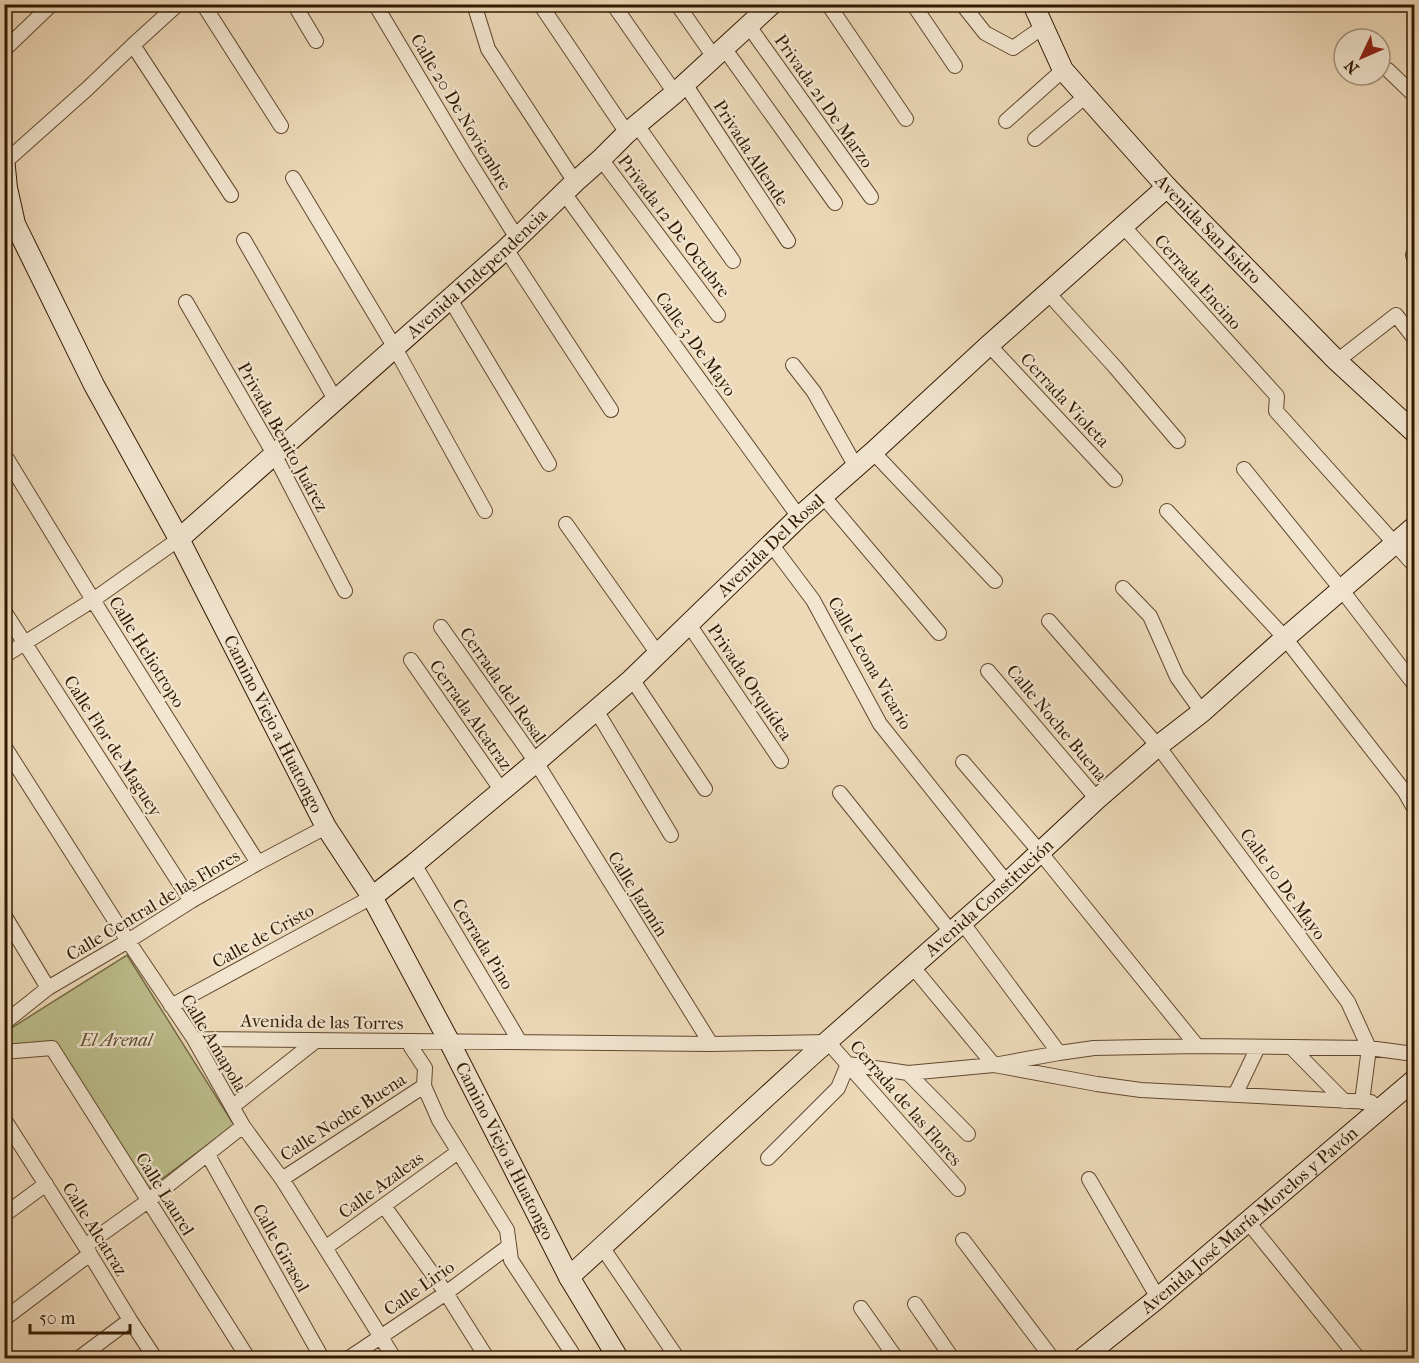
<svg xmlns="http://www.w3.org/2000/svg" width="1419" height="1363" font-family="'IM FELL French Canon',serif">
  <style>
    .green { fill: #bcbe8c; stroke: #776c46; stroke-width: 1.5 }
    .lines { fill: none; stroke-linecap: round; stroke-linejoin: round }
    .minor-casing { stroke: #61492e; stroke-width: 16 }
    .secondary-casing { stroke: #321900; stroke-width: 22 }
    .minor { stroke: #f3e6d1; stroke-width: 14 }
    .secondary { stroke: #f3e6d1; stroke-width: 20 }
    .labels { text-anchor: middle; stroke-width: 4.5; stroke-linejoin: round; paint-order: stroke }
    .street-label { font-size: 18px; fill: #321900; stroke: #f3e6d1 }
    .park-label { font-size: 18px; font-style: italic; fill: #5b4b2a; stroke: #f3e6d1 }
  </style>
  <rect width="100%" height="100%" fill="#edd9b8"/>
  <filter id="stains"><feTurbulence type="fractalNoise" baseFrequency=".00333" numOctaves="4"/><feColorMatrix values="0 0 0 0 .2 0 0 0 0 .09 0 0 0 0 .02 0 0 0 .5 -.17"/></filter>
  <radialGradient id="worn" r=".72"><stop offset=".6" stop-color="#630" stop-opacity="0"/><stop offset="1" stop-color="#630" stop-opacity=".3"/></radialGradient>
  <!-- green -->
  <path class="green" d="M127 955 234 1125 147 1190 56 1046 5 1047V1032Z"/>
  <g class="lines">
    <defs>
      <path id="minor" d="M203 4 281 126
        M294 4 316 41
        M375 4 465 155 517 238
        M474 4 488 49 575 182
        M540 4 627 133
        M613 4 675 93
        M677 4 714 57
        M828 4 906 119
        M913 4 955 66
        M962 4 985 33 1013 48 1043 27
        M748 25 871 197
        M133 45 231 195
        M724 48 835 203
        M4 50 52 4
        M1388 70 1414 95
        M685 84 788 241
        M1006 121 1063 70
        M637 125 733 261
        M1035 139 1086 96
        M601 159 718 315
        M5 162 87 89 133 45 178 4
        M293 178 395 348 485 511
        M564 193 799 517
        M1123 226 1277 396 1276 411 1414 565
        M244 240 336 401
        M506 249 611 410
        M1413 255 1414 257
        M1048 293 1115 367 1178 441
        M450 299 549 464
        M186 302 274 454 345 591
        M989 345 1115 480
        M1337 361 1396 315 1414 338
        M793 365 814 392 856 467
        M873 452 995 581
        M4 461 7 459 93 600 258 863
        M1244 469 1341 589 1414 684
        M823 496 939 633
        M1167 511 1285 638 1405 792 1414 808
        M566 524 658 654
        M771 544 813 600 880 724 1007 883
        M1123 588 1150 616 1177 677 1202 712
        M4 611 191 901
        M1049 621 1158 746 1348 1002 1369 1048 1362 1102
        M688 623 781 761
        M441 627 536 762 711 1044
        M4 656 93 600 179 539
        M411 660 502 791
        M988 671 1097 799
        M632 679 705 789
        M596 710 671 835
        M4 746 128 941 194 1039 243 1126 282 1179 394 1358
        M963 762 1040 852 1197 1046
        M840 793 951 932
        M414 864 520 1042
        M4 915 48 988
        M962 922 1059 1053
        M912 966 994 1065 1097 1084 1141 1090 1371 1102
        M171 1006 372 897
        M4 1023 48 988 128 941 191 901 258 863 326 827
        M194 1039 711 1044 828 1042 958 1189
        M409 1041 411 1047 425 1068 424 1086 439 1120 507 1230 511 1260 572 1353
        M1292 1048 1344 1101
        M4 1052 52 1048 248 1358
        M908 1073 994 1065 1059 1053 1094 1048 1197 1046 1369 1048 1414 1054
        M1235 1095 1258 1047
        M232 1107 317 1040
        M4 1119 85 1246 130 1320 155 1358
        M208 1155 322 1358
        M768 1158 838 1088 848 1064 908 1073 968 1134
        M282 1179 424 1086
        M1089 1179 1158 1298
        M384 1206 446 1293 487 1358
        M4 1215 46 1184
        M1248 1222 1358 1358
        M963 1240 1052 1358
        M85 1246 148 1201 243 1126
        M602 1247 676 1356
        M325 1248 458 1152
        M915 1304 952 1358
        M861 1308 896 1358
        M4 1319 90 1254
        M79 1358 130 1320
        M349 1358 446 1293 509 1246"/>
      <g id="secondary">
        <path id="s1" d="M1033 4 1063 70 1086 96 1167 187 1337 361 1414 432"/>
        <path id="s2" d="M4 158 7 188 15 224 94 385 179 539 326 827 372 897 449 1041 569 1277 618 1358"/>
        <path id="s3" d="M179 539 506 249 575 182 601 159 627 133 675 93 772 4"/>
        <path id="s4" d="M372 897 414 864 536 762 632 679 799 517 873 452 989 345 1167 187"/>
        <path id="s5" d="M569 1277 812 1055 1007 883 1097 799 1158 746 1202 712 1285 638 1414 527"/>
        <path id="s6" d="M1083 1358 1158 1298 1414 1080"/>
      </g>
    </defs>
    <!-- minor casing -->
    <use href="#minor" class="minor-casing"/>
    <!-- secondary casing -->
    <use href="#secondary" class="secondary-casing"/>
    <!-- minor -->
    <use href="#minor" class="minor"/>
    <!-- secondary -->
    <use href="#secondary" class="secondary"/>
  </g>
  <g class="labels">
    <!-- street labels -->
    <g class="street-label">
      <text transform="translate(824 101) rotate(55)" y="6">Privada 21 De Marzo</text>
      <text transform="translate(461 112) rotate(59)" y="6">Calle 20 De Noviembre</text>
      <text transform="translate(751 153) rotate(57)" y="6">Privada Allende</text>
      <text transform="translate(674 226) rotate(53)" y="6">Privada 12 De Octubre</text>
      <text dy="6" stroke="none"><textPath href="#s1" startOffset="288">Avenida San Isidro</textPath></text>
      <text dy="6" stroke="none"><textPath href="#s3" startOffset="399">Avenida Independencia</textPath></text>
      <text transform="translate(1198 282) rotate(48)" y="6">Cerrada Encino</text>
      <text transform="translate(696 344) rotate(54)" y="6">Calle 3 De Mayo</text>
      <text transform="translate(1065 400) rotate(47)" y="6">Cerrada Violeta</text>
      <text transform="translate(283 437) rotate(61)" y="6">Privada Benito Juárez</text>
      <text dy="6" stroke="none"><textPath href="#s4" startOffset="532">Avenida Del Rosal</textPath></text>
      <text transform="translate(147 652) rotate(58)" y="6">Calle Heliotropo</text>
      <text transform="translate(870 663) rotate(60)" y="6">Calle Leona Vicario</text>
      <text transform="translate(750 682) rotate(56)" y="6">Privada Orquídea</text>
      <text transform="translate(503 685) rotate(55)" y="6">Cerrada del Rosal</text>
      <text transform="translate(471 715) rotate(55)" y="6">Cerrada Alcatraz</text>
      <text transform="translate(1057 723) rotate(50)" y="6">Calle Noche Buena</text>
      <text dy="6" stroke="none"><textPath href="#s2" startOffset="630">Camino Viejo a Huatongo</textPath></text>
      <text transform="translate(113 746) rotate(57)" y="6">Calle Flor de Maguey</text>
      <text transform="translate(1283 884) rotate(54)" y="6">Calle 10 De Mayo</text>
      <text transform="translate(638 894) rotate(58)" y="6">Calle Jazmín</text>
      <text dy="6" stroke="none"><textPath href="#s5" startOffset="566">Avenida Constitución</textPath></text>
      <text transform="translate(153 905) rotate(-31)" y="6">Calle Central de las Flores</text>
      <text transform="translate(263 936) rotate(-29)" y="6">Calle de Cristo</text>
      <text transform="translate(483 944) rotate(59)" y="6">Cerrada Pino</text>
      <text transform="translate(322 1022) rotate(1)" y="6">Avenida de las Torres</text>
      <text transform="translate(214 1043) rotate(59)" y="6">Calle Amapola</text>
      <text transform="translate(906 1103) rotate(49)" y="6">Cerrada de las Flores</text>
      <text transform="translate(343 1117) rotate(-33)" y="6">Calle Noche Buena</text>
      <text dy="6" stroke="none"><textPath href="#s2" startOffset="1116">Camino Viejo a Huatongo</textPath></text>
      <text transform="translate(381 1185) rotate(-36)" y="6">Calle Azaleas</text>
      <text transform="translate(165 1194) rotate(58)" y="6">Calle Laurel</text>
      <text dy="6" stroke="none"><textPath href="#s6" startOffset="216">Avenida José María Morelos y Pavón</textPath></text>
      <text transform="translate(95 1229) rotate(58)" y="6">Calle Alcatraz</text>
      <text transform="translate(281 1248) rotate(61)" y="6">Calle Girasol</text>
      <text transform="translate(419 1288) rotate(-35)" y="6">Calle Lirio</text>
    </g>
    <!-- park labels -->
    <g class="park-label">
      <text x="116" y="1046">El Arenal</text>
    </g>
  </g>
  <!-- margin -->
  <rect width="1419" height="1363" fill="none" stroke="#edd9b8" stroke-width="24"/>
  <rect x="6" y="6" width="1407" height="1351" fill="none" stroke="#321900" stroke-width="3"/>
  <rect x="12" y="12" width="1395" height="1339" fill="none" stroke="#321900" stroke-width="1.5"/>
  <!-- north arrow -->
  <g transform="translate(1362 57) rotate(226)"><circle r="28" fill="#f3e6d1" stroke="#a6947d" stroke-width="1.5"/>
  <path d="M0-4.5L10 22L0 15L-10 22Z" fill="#8f2418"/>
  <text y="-9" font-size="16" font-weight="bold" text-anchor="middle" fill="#321900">N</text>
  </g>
  <!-- scale -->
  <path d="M30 1324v9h100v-9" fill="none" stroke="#321900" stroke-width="3"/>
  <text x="39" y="1324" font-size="18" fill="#321900" stroke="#f3e6d1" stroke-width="4.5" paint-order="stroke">50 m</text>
  <rect width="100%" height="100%" filter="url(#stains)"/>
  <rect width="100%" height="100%" fill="url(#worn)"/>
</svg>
